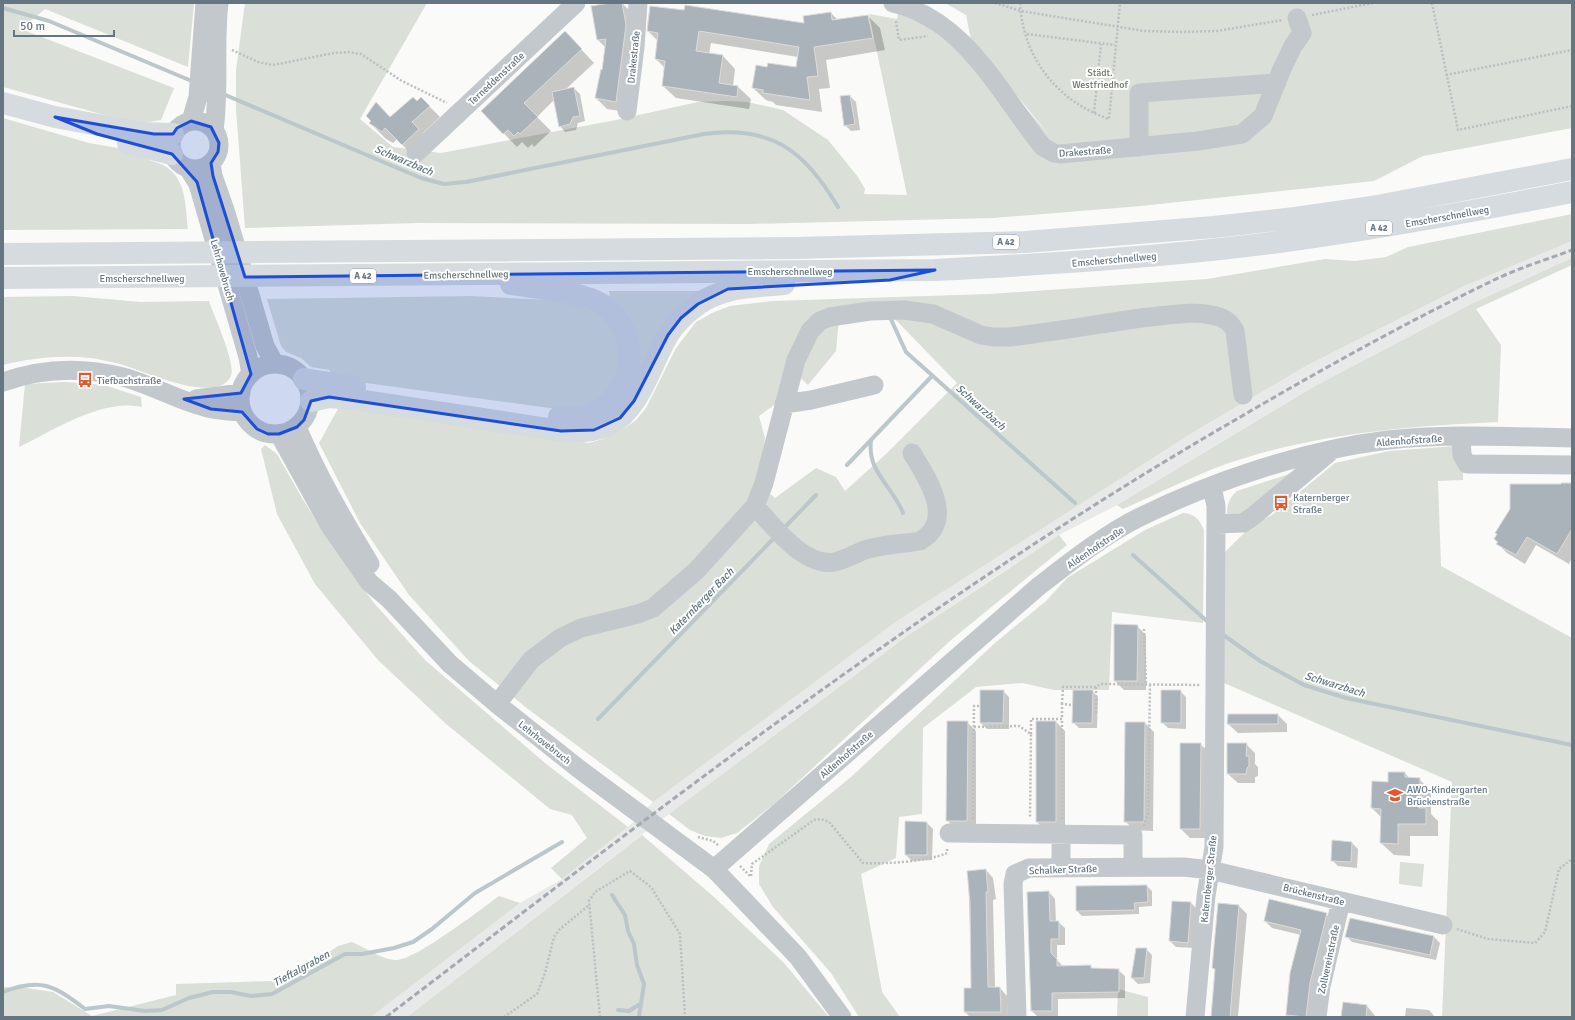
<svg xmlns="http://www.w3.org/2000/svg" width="1575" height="1020" font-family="Signika,sans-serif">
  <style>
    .built { fill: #e8e9e9 }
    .green { fill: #dadfd7; fill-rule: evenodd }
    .shadow { fill: #0003 }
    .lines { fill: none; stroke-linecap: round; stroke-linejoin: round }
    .stream { stroke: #bbc7cb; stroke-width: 4 }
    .building { fill: #aab3b9; stroke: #dcdcda }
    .path { stroke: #bbbfc2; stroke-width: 2.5; stroke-dasharray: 2 2; stroke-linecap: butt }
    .minor { stroke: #c3c8cc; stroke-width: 19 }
    .highway { stroke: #d6dbdf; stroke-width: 22 }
    .rail { stroke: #a2aab0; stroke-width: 3; stroke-dasharray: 6 3; stroke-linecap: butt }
    .marked { fill: #1d4ed8; fill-opacity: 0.2; stroke: #1d4ed8; stroke-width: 3; stroke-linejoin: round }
    .labels { text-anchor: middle; stroke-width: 4; stroke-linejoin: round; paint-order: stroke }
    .shield { fill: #fff; stroke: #939fa8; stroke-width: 1 }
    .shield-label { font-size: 9px; font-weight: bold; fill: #657683 }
    .street-label { font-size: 10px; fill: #657683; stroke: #fff }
    .park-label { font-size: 10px; fill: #687a64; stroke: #fff }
    .poi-label { font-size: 10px; fill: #657683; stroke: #fff; text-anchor: start }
    .water-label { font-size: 11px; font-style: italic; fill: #60757c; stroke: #fff }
  </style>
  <rect width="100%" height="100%" fill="#fafaf8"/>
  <!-- built -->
  <path class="built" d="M1572 241V258L1473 303 1315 386 1117 505 1059 535 999 574 907 636 821 700 644 833 407 1017H371L520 903 562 879 628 827 653 802 897 621 1197 430 1306 366 1464 286Z"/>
  <!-- green -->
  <path class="green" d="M3 3H194L188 67 45 9 21 29 174 88 161 120 137 124 3 87Z
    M245 3H427L360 119 393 147 441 153 616 120 698 102 727 101 747 102 783 110 828 140 858 177 865 189 864 194 907 195 869 14 897 19 898 13 923 23 947 42 958 31 1051 137 971 40 966 15 945 3H1572V128L1423 156 1374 181 1141 206 993 218 748 224 418 223 245 228 236 109V70Z
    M3 118 89 143 142 152C149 163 153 160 163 165 187 178 185 205 188 229L3 230Z
    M1572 214V241L1464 286 1306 366 1197 430 897 621 653 802 528 709 469 661 409 595 360 523 319 443 339 407 589 443 603 439 622 430 636 420 646 408 676 348 696 322 712 313 730 306 772 301 989 294 1207 279 1325 259 1355 261 1386 257 1408 247ZM890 314 957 383 886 454 845 491 836 477 816 468 775 498 760 485 765 438 759 416 780 401 792 370 808 385 836 351 839 319Z
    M1572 258V265L1476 309 1501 345 1498 422C1406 426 1314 434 1226 464 1191 477 1157 494 1123 509L1117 505 1315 386 1473 303Z
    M609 291H702L640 376 610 298Z
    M73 296 140 302 209 301C214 316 236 363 231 376 217 406 142 370 120 364 110 362 100 359 90 358 60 355 32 358 3 365V297Z
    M470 296 551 300 579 306 596 313 609 323 618 336 622 368 607 397 571 411 330 378V370L311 367 301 358 286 352 281 346 267 299Z
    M66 382 104 385 141 397 142 407C102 398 54 430 19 447L25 384Z
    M265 445 277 454 302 498 332 545 374 603 425 660 545 763 628 827 562 879 551 868 587 838 572 815 550 809 445 723 378 660 315 584 277 514 261 449Z
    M1456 446 1463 466V480L1438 481 1441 566 1572 638V1017H1442L1452 782 1224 683V553L1251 526 1272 515 1335 463 1389 451Z
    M1298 471 1245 513 1229 516 1227 513C1227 504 1230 497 1237 491Z
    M1183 513C1195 514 1199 519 1204 530L1203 623 1112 612 1109 690H1054L1022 683 976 687 923 728 922 814 899 817 896 858 861 874 882 992 900 1017H859L831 973 773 907 759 884V866L769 844 851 777 995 643 1046 601 1067 578 1145 530Z
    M1059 535 1067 545 951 640 775 803 737 833 721 838 705 836 690 830 669 814 907 636Z
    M642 835 714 897 784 963 829 1017H407Z
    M1400 862 1424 864 1422 887 1399 884Z
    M499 896 520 903 371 1017H3V987L26 988 53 992 92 1016 176 995V984L273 981 307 967 338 946 352 942C366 948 379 958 394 960 412 963 481 909 499 896Z
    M1118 989 1148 997V1017H1117Z"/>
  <!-- shadow -->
  <path class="shadow" d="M614 3H622L632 13 626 112 607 109 596 98 603 72 606 48 598 40 593 7Z
    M831 13 838 20 868 16 880 28 885 50 826 60 830 88 819 89 822 112 776 105 773 102 766 100 753 88 768 68H796L798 57 711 43 709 54 723 56 735 69 733 86 738 87 751 99 749 109 676 98 663 86 665 68 656 59 658 41 648 31 805 24Z
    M578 46 594 63 565 90 574 88 580 94 585 121 578 123 576 130 565 132 560 126 554 100 537 117 551 131 534 147 532 144 528 148 522 142 517 147 482 111Z
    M850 96 856 102 860 130 851 131 845 125Z
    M421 98 440 117 423 133 430 141 413 156 397 139 393 143 386 139 370 123 391 118Z
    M1572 484V558L1569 564 1536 545 1525 564 1507 553 1498 544 1495 539Z
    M1137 626 1146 635V690H1124L1115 681Z
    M1003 691 1009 697V729H987L981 723Z
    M1092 691 1098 697 1097 728H1079L1073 722Z
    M1180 691 1186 697V729L1168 728 1162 722Z
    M1278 715 1287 724V732L1238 733 1228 724Z
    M967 722 976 731V830H957L948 821Z
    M1056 722 1065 731V831H1046L1037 822Z
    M1145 723 1154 732 1153 831 1134 830 1125 821Z
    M1200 744 1210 753 1209 838H1190L1181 829Z
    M1246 744 1255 753V764L1258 767V776L1255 777V783H1238L1228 774Z
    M1405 773 1410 779H1419L1431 791V814L1438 821V836H1410V856L1394 855 1381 843 1382 818 1372 808 1389 783Z
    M927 823 933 829 932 860 912 861 906 855Z
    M1352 843 1358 849 1357 868 1338 866 1332 860Z
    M986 870 993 878 996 899 993 900 995 988H1000L1007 996 1008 1017H970L965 1012 972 989 968 872Z
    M1147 886 1152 891V906L1139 907V914L1082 916 1077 911Z
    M1049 892 1055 899 1056 922H1058L1065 928V945H1057V960L1064 967 1090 966 1093 969 1118 970 1125 976V998L1058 999V1017H1038L1032 1011Z
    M1191 903 1197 909 1194 948 1176 947 1170 941Z
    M1219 904 1239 906 1247 914 1238 1017H1212L1216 971 1213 968Z
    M1326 914 1333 922 1314 1017H1286L1291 973 1301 935 1272 928 1265 921Z
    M1350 919 1434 937 1440 943 1436 960 1352 942 1346 936Z
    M1146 949 1152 955 1150 983 1138 984 1132 978Z
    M1367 1006 1376 1017H1342Z
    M1406 1008 1429 1010 1435 1017H1405Z"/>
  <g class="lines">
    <!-- stream -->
    <path class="stream" d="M3 8 49 21 194 82
      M223 94 421 178 444 184 466 182 704 134C772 125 805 151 838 207
      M889 315 906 352 1075 503
      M871 441C867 472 892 485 903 513
      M847 465 932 376
      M782 530 816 495
      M1133 555 1209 623
      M1222 634 1260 661 1304 685 1346 698 1572 745
      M598 719 776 536
      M612 895 625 915 628 931 634 944 637 965 644 984 639 1017
      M3 992C41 977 55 986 85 1009L109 1006 145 1011 162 1010 189 998 213 992H231L251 996 272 994 345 954H362L394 948 413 942 432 929 475 893 562 842
      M618 1010 629 1011 640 1004"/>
  </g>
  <!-- building -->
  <path class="building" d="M610 3H622L626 25 616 102 595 98 601 69 602 70 606 39 597 40 591 6Z
    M685 5 804 23 803 16 831 12 832 20 868 15 873 38 814 47 818 76 807 77 810 100 763 93V90L752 88 756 65 767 67 768 63 796 67 799 47 699 31 696 51 723 55 719 83 738 86 737 97 662 86 665 61 655 59 658 33 647 31 650 6 684 10Z
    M565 31 582 49 524 103 538 117 520 134 518 132 514 136 508 130 503 134 481 111Z
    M574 87 580 116 573 117 570 124 559 127 552 92Z
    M850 95 855 124 844 126 840 96Z
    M413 97 417 101 421 97 430 106 412 122 419 129 402 145 385 128 382 132 369 123 371 121 366 116 376 102 390 117Z
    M1561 483H1572V529L1557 554 1527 537 1516 555 1496 544 1498 542 1494 539 1497 534 1495 533 1510 509V484H1561Z
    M1114 624 1138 625 1137 681H1114Z
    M980 690H1004L1003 723H980Z
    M1073 690H1093L1092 723H1072Z
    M1161 690H1181V723H1161Z
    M1228 714H1278V724H1227Z
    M947 721H968L967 821H946Z
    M1036 721H1056V822H1036Z
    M1125 722H1145L1144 822H1124Z
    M1180 743H1201L1200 829H1180Z
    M1227 743H1247L1246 756H1249V766L1247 768 1246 774H1227Z
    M1388 772H1405V777L1420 778 1419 808H1426V824H1398V844L1380 843 1381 809 1371 808 1372 781 1388 782Z
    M905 821 927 822V855H905Z
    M1332 840 1352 842 1351 862 1331 861Z
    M986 869 988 892H986L988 987H1000L1001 1012H964V988H971L970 902 967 871Z
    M1147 885 1148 902 1134 903 1135 910 1076 911V886Z
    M1049 891 1050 921H1059V939H1051V953L1057 959V966L1091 965V968L1119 969V992L1052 993V1011H1031L1027 892Z
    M1269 899 1327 913 1310 983 1306 1017 1286 1015 1290 973 1301 930 1264 921Z
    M1172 901 1191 902 1188 943 1169 941Z
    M1218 903 1239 905 1230 1017H1211L1215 969 1212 968Z
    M1350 918 1434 936 1430 955 1345 937Z
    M1136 948H1147L1144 978H1131Z
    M1343 1002 1367 1005 1366 1017H1341Z"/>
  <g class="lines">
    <!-- path -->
    <path class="path" d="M995 3 1021 11 1144 31 1181 32 1217 31 1283 20
      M1020 3C1023 58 1057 101 1109 119L1120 3
      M1432 3 1458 130 1572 106
      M1312 15 1373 3
      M896 21 899 40 928 36
      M1027 34 1115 45
      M232 50 258 62 273 65 334 53 348 52 361 54 402 81 447 103
      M1446 75 1572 50
      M1094 113 1101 44
      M242 427 252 435 265 440
      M1144 629 1146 685
      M1096 687V713
      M1062 704 1063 687H1096L1101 684 1200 685
      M974 727 1019 726 1031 734 1030 818
      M1031 734V719H1062V704L1072 705
      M973 819 974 706H980
      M1062 819V719
      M1144 826 1148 813 1150 685
      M698 837 713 841 719 846
      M740 866 751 877
      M751 876 752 864 814 820 821 819 829 822 863 863C884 864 927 862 947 853V848
      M1457 929 1488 939 1535 943 1545 932 1559 869 1572 859
      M504 1017 537 994 545 973 554 937 559 930 588 906
      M600 1017 589 901 595 892 630 871 651 887 680 934 685 1017"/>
    <!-- minor -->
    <path class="minor" d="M893 3C966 20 999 93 1043 147L1054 153 1060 154 1198 141 1242 134 1263 116 1281 71 1293 46 1302 33 1297 18
      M627 111 635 47 638 3
      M171 145a24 24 0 1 1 48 0a24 24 0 1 1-48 0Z
      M191 121 198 97 205 3
      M214 130C220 88 214 45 219 3
      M1139 147V93L1277 83
      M416 153 576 3
      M211 163 213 176 226 213 265 346 275 364
      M188 168 198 184 248 357 251 374
      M240 399a35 35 0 1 1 70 0a35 35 0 1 1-70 0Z
      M3 382C42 368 84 367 123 377 153 385 182 403 212 409 222 411 232 411 242 412
      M196 399 241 393
      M784 404 811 400 874 385
      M297 427C317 475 343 519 370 564
      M279 434 330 526 369 582 389 599 450 664 497 704 579 769 714 869 798 957 842 1017
      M1461 437 1462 455 1467 464 1572 465
      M755 506C773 526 804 567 834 562 846 560 857 552 868 549 885 544 903 544 920 541 956 520 927 478 912 453
      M1216 524 1243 523 1252 517 1330 452
      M497 704 531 660 560 638 581 628 638 614 653 608 696 571 755 506 764 483 796 360 810 331 820 321 830 317 870 311 904 310 933 314 981 335 993 337H1009C1056 332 1102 323 1149 317 1171 315 1195 310 1216 316 1225 318 1231 323 1235 331L1243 395
      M949 833 1133 835V867
      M1061 868V834
      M714 869 1039 586C1069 563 1104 535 1138 518 1213 481 1305 450 1388 440 1449 433 1511 437 1572 438
      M1017 1017 1013 884 1015 874 1029 868 1184 867 1210 870 1443 925
      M1195 1017 1206 896 1214 847 1216 524V506L1212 487
      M1317 1017 1321 986 1341 901"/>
    <!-- highway -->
    <path class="highway" d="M3 103 55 117 142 133 173 134
      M128 143 172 154
      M3 254 795 248 1025 242 1214 227 1295 218 1372 207 1572 169
      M3 278 935 270C1050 264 1165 257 1279 242 1378 229 1475 211 1572 192
      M511 284C535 288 584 292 603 305 646 335 634 403 583 417 576 419 567 418 559 417
      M304 379 355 387
      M311 401 329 397 352 399 561 431C577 432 594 432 609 425 640 410 651 363 668 335 675 323 686 313 697 305 723 286 754 287 784 284"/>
    <!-- rail -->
    <path class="rail" d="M386 1017C663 806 939 590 1242 416 1324 368 1407 322 1492 281 1518 268 1546 260 1572 250"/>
  </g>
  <!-- marked area -->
  <path class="marked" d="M55 117 154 134H173L177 128 191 121 211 127 219 143 218 152 211 163 213 176 245 277 935 270 890 280 728 289 698 304 681 318 668 335 634 401 620 418 594 430 561 431 329 397 311 401 304 420 297 427 279 434H268L257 429 242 412 211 409 184 399 241 393 251 374 197 182 172 154 97 134Z"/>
  <!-- icons -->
  <defs>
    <symbol id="bus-bare" viewBox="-9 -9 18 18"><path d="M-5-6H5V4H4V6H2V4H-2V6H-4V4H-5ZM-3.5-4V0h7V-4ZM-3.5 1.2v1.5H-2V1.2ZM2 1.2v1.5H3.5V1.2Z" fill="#e4572e" stroke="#fff" stroke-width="2.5" paint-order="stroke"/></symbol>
    <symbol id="school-bare" viewBox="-9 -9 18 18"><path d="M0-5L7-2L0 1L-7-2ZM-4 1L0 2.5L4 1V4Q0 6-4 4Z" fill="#e4572e" stroke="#fff" stroke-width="2.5" paint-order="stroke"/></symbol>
  </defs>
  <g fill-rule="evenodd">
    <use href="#bus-bare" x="74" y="369" width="22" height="22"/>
    <use href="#bus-bare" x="1270" y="492" width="22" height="22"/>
    <use href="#school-bare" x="1384" y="784" width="22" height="22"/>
  </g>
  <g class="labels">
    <!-- shield labels -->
    <g class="shield">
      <rect x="1366" y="221" width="26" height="14" rx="3"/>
      <rect x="993" y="235" width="26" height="14" rx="3"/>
      <rect x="350" y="269" width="26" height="14" rx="3"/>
    </g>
    <g class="shield-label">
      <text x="1379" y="231">A 42</text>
      <text x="1006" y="245">A 42</text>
      <text x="363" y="279">A 42</text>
    </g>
    <!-- street labels -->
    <g class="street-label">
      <text transform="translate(633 57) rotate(-84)" y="4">Drakestraße</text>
      <text transform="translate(496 78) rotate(-43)" y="4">Terneddenstraße</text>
      <text transform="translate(1085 151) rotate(-4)" y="4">Drakestraße</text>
      <text transform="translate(1447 216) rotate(-10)" y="4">Emscherschnellweg</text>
      <text transform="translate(1114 259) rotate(-5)" y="4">Emscherschnellweg</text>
      <text transform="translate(223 270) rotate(74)" y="4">Lehrhovebruch</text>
      <text x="790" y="275">Emscherschnellweg</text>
      <text transform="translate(466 274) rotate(-1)" y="4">Emscherschnellweg</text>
      <text x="142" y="282">Emscherschnellweg</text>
      <text transform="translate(1409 440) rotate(-4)" y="4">Aldenhofstraße</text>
      <text transform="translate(1095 547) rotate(-34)" y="4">Aldenhofstraße</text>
      <text transform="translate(545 742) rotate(38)" y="4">Lehrhovebruch</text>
      <text transform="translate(846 754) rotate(-41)" y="4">Aldenhofstraße</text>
      <text transform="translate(1063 869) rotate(-2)" y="4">Schalker Straße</text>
      <text transform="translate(1208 879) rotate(-84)" y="4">Katernberger Straße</text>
      <text transform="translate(1314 894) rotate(14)" y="4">Brückenstraße</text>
      <text transform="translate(1328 959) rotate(-78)" y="4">Zollvereinstraße</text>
    </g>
    <!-- park labels -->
    <g class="park-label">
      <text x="1100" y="76">Städt.<tspan x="1100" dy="12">Westfriedhof</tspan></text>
    </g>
    <!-- poi labels -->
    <g class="poi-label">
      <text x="97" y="384">Tiefbachstraße</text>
      <text x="1293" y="501">Katernberger<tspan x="1293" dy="12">Straße</tspan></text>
      <text x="1407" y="793">AWO-Kindergarten<tspan x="1407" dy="12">Brückenstraße</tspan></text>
    </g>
    <!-- water labels -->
    <g class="water-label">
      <text transform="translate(404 160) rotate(23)" y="4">Schwarzbach</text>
      <text transform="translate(981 407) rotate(42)" y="4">Schwarzbach</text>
      <text transform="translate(701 601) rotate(-46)" y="4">Katernberger Bach</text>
      <text transform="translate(1335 684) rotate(17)" y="4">Schwarzbach</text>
      <text transform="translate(301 968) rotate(-29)" y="4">Tieftalgraben</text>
    </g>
  </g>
  <!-- border -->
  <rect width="1575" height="1020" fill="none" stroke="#657683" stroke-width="8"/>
  <!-- scale -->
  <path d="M14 30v6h100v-6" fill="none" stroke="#657683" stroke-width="2"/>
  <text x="20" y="30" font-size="12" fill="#657683" stroke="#ffffff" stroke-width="3" paint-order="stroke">50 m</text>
</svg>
